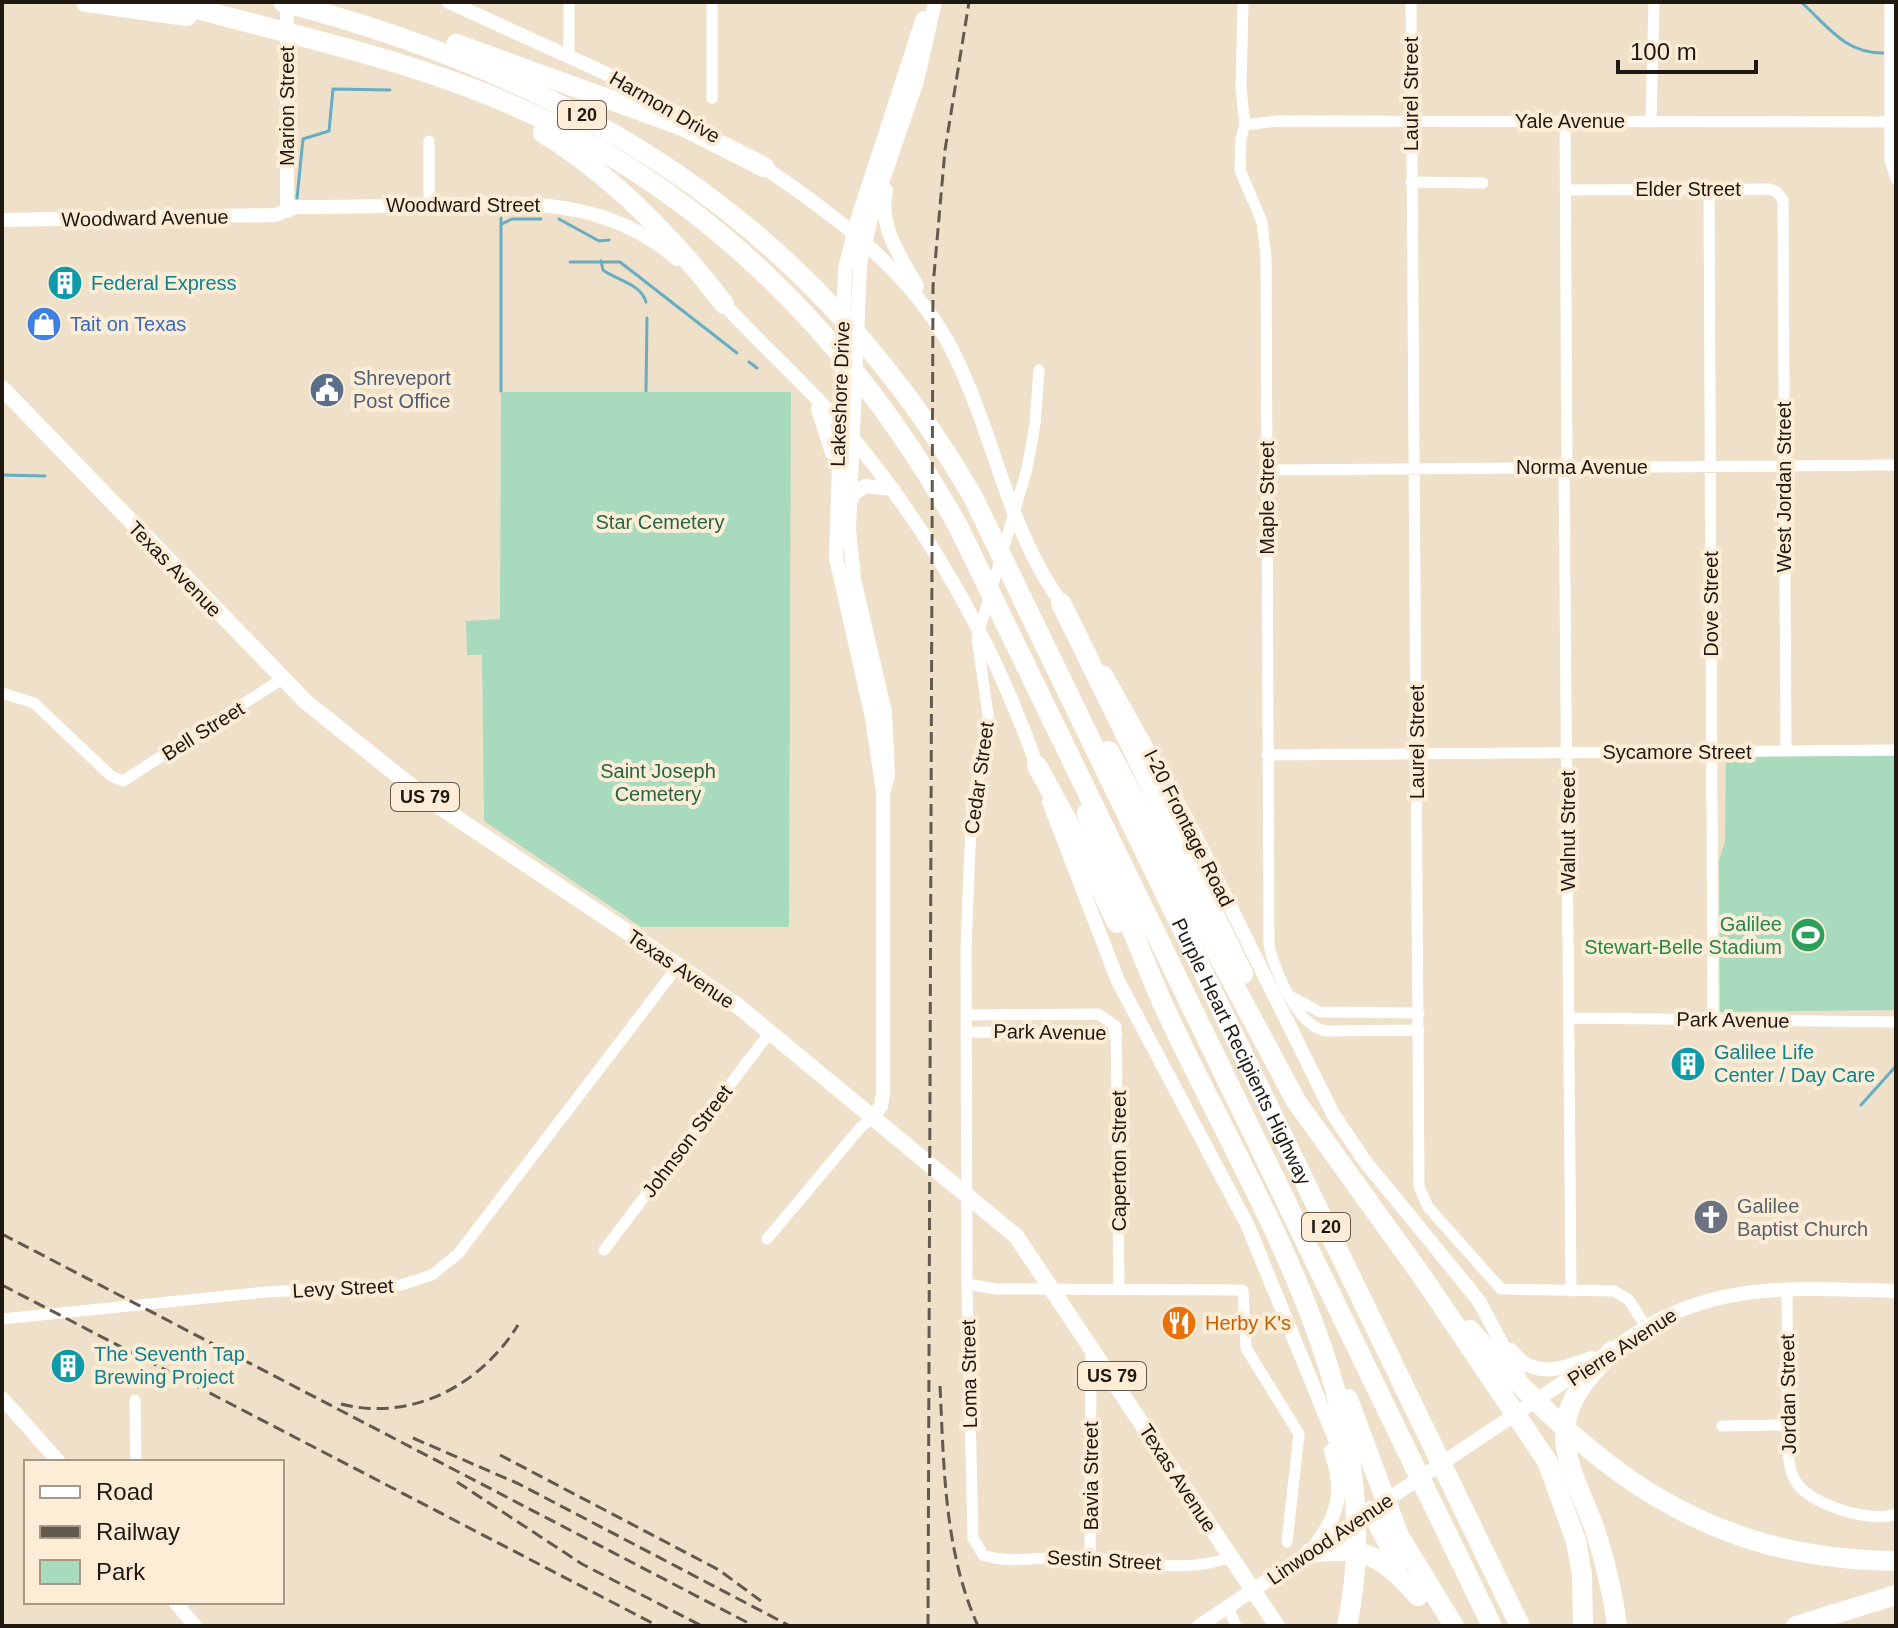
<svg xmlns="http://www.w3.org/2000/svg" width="1898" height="1628" font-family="Arial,sans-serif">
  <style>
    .green { fill: #a8dbbe }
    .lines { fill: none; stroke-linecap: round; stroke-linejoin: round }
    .stream { stroke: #67adc3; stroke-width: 3 }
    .minor { stroke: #fff; stroke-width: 11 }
    .tertiary { stroke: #fff; stroke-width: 14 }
    .secondary { stroke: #fff; stroke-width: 14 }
    .primary { stroke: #fff; stroke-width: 16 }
    .motorway { stroke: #fff; stroke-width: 20 }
    .rail { stroke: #635a4d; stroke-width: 3; stroke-dasharray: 12 6; stroke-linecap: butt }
    .labels { text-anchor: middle; stroke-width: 8; stroke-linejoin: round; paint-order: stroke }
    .shield { fill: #fdedd6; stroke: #62594c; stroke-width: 2 }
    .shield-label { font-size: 18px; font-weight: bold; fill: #1f1911 }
    .street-label { font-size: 20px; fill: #1f1911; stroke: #fdedd6 }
    .culture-label { font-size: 20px; fill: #0d838f; stroke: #fdedd6; text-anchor: start }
    .shop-label { font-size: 20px; fill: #366cbe; stroke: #fdedd6; text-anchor: start }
    .service-label { font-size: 20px; fill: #4e5e75; stroke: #fdedd6; text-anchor: start }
    .park-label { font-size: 20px; fill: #236646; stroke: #fdedd6 }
    .leisure-label { font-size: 20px; fill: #27864d; stroke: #fdedd6; text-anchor: end }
    .worship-label { font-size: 20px; fill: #5b616d; stroke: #fdedd6; text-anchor: start }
    .food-label { font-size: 20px; fill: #c56008; stroke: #fdedd6; text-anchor: start }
  </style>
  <rect width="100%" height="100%" fill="#efe0c9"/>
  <!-- green -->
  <path class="green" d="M501 392H791L789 927H641L484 821 482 655H467L466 621 500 619Z
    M1726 756H1896V1010L1720 1012 1719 860 1725 842Z"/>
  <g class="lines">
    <!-- stream -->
    <path class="stream" d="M1801 2C1828 26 1844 53 1883 53
      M297 198 303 139 329 131 333 89 390 90
      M501 218V391
      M559 219 599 241 609 240
      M502 224 512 219H541
      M601 261 603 270C618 281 641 284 646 302
      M570 262H620L737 353
      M749 362 757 368
      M646 391 647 318
      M2 475 45 476
      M1861 1105 1896 1066"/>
    <!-- minor -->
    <path class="minor" d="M569 2V55
      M712 2V98
      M1243 2 1241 89 1245 125 1241 138 1240 170 1262 222 1266 258 1269 946C1276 973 1297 1025 1325 1031L1419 1030
      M1411 2 1419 1187 1428 1207 1501 1289 1614 1291 1629 1300 1646 1327
      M1890 2V161L1896 179
      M1565 121 1567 468
      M1651 122 1654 2
      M1245 125 1277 121 1896 122
      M429 141V205
      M1411 182 1483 183
      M1709 189 1713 1020
      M1565 190 1769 189 1777 192 1783 200 1786 751
      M1039 370 1035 424 1027 469 977 638 989 721 984 757 972 801 966 948 967 1284 973 1538 983 1555C1012 1565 1046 1556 1076 1557 1123 1558 1185 1576 1230 1557
      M1564 468 1571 1291
      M1267 470 1896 465
      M2 693 34 703 111 776 123 781 282 679
      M1267 755 1896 750
      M1292 997 1320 1012 1419 1013
      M969 1015 1098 1014 1116 1026 1119 1288
      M1570 1018 1896 1022
      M969 1032 1117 1034
      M767 1239 860 1128 874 1116
      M604 1250 770 1032
      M967 1284 997 1289 1243 1290 1246 1348 1299 1434 1287 1542
      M1787 1289 1788 1455C1790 1466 1791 1476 1798 1485 1815 1506 1871 1523 1896 1514
      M2 1319 266 1292 401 1285 432 1275 458 1254 678 966
      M135 1400 136 1462
      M1722 1426 1788 1425
      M1090 1558 1091 1350
      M1228 1607 1236 1626"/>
    <!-- tertiary -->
    <path class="tertiary" d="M287 2V211
      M449 2 605 73 696 124
      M2 220 275 215 297 207C342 207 387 206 432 205 520 202 606 197 677 259"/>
    <!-- secondary -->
    <path class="secondary" d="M764 167C836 217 913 272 953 352 995 435 1007 531 1065 608
      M886 190C878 226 900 256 917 286
      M724 304C766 350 815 392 855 441 937 541 998 652 1040 775
      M818 409 832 453
      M850 503 854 494 865 486 893 489
      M1105 673 1190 825 1333 1114 1364 1160 1479 1301 1519 1376
      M883 792 872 718 836 558 845 269 856 224 923 18
      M1049 802 1118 981 1248 1226 1344 1461
      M874 1116 881 1106 883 1094V793L888 776 885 712 854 579 849 530 860 264 875 203 917 81 935 2
      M1511 1350C1533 1380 1562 1369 1592 1358
      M2 1398 59 1462
      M1381 1504 1646 1327C1727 1280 1806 1289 1896 1291
      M1317 1543C1341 1511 1343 1488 1331 1451
      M175 1602 195 1626
      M1199 1626 1361 1518"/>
    <!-- primary -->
    <path class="primary" d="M2 388 306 702 421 794 738 1006 1016 1236 1277 1626"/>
    <!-- motorway -->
    <g class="motorway">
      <path d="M86 2 187 16"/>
      <path d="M172 2C282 33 397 56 503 101 703 186 854 339 959 528L1492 1626"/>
      <path id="s1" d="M283 2C581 80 814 224 972 495L1520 1626"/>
      <path d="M456 44 683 126 764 167"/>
      <path d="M543 133C613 176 674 239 724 304"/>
      <path d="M1061 603 1243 974"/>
      <path d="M1109 751 1296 1101 1424 1279 1547 1461 1576 1541 1582 1575 1583 1626"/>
      <path d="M1037 766 1073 831 1117 923"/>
      <path d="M1087 813C1116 886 1142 961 1176 1032 1264 1216 1392 1412 1347 1626"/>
      <path d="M1470 1330C1590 1467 1704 1560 1896 1561"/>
      <path d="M1612 1351C1592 1372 1570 1394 1566 1423 1560 1459 1584 1497 1595 1530 1605 1561 1613 1594 1617 1626"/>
      <path d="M1348 1399 1399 1536 1454 1626"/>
      <path d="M1371 1511 1399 1564"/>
      <path d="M1310 1553C1365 1546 1381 1555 1418 1596"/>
      <path d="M1796 1626 1896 1595"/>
    </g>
    <!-- rail -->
    <path class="rail" d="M2 1234 754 1626
      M2 1285 658 1626
      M940 1386C944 1467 944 1551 978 1626
      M341 1404C412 1422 481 1385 518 1325
      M413 1438 519 1484 790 1626
      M500 1455 719 1570 761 1601
      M457 1482 582 1564 702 1626
      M928 1626 933 286 945 150 969 2"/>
  </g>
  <!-- icons -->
  <defs>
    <symbol id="building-disc" viewBox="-11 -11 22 22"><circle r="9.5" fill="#0f9aa8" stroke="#fdedd6"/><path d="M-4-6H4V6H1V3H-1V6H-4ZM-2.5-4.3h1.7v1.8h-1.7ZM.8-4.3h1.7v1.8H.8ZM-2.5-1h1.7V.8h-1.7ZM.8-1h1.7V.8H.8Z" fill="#fff"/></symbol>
    <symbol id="shop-disc" viewBox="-11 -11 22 22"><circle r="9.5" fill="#3f7fe0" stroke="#fdedd6"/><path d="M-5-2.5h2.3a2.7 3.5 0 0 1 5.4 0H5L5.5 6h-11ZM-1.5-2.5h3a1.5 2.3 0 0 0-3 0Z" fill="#fff"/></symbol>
    <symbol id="civic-disc" viewBox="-11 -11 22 22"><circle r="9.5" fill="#5c6f8a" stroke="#fdedd6"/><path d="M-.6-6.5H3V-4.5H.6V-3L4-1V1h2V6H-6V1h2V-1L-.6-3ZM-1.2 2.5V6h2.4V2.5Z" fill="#fff"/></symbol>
    <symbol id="stadium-disc" viewBox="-11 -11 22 22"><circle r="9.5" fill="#2e9e5b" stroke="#fdedd6"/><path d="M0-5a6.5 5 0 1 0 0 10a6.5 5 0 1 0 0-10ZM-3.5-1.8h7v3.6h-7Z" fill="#fff"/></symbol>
    <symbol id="church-disc" viewBox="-11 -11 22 22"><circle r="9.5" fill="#6b7280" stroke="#fdedd6"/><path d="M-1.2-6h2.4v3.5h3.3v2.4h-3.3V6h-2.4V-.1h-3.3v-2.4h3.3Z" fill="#fff"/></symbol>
    <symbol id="restaurant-disc" viewBox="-11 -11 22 22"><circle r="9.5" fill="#e8710a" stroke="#fdedd6"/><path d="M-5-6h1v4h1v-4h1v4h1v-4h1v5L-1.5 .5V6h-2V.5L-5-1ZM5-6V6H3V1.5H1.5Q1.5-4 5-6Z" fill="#fff"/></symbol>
  </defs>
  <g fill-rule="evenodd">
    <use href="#building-disc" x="45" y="263" width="40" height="40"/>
    <use href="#shop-disc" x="24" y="304" width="40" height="40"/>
    <use href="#civic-disc" x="307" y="370" width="40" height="40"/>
    <use href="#stadium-disc" x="1788" y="915" width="40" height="40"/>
    <use href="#building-disc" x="1668" y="1044" width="40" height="40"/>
    <use href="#church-disc" x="1691" y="1197" width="40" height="40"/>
    <use href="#restaurant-disc" x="1159" y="1303" width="40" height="40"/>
    <use href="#building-disc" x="48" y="1346" width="40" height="40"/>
  </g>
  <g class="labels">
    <!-- shield labels -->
    <g class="shield">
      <rect x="558" y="101" width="48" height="28" rx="6"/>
      <rect x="391" y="783" width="68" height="28" rx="6"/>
      <rect x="1302" y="1213" width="48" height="28" rx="6"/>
      <rect x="1078" y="1362" width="68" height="28" rx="6"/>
    </g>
    <g class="shield-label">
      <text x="582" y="121">I 20</text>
      <text x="425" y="803">US 79</text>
      <text x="1326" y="1233">I 20</text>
      <text x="1112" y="1382">US 79</text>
    </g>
    <!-- street labels -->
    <g class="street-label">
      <text transform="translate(1411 94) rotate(-90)" y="7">Laurel Street</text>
      <text transform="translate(287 106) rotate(-90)" y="7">Marion Street</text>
      <text transform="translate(665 107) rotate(30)" y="7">Harmon Drive</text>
      <text x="1570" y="128">Yale Avenue</text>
      <text x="1688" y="196">Elder Street</text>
      <text x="463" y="212">Woodward Street</text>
      <text transform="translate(145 218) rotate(-1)" y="7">Woodward Avenue</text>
      <text transform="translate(840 394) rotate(-88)" y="7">Lakeshore Drive</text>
      <text x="1582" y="474">Norma Avenue</text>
      <text transform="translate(1784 487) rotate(-90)" y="7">West Jordan Street</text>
      <text transform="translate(1267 498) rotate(-90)" y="7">Maple Street</text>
      <text transform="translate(175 569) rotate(46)" y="7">Texas Avenue</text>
      <text transform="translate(1711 604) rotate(-90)" y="7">Dove Street</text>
      <text transform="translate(203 731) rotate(-32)" y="7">Bell Street</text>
      <text transform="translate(1417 742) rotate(-90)" y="7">Laurel Street</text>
      <text x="1677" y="759">Sycamore Street</text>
      <text transform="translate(979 778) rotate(-82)" y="7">Cedar Street</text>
      <text transform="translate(1189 828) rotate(63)" y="7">I-20 Frontage Road</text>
      <text transform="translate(1568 831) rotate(-90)" y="7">Walnut Street</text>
      <text transform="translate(681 969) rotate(34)" y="7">Texas Avenue</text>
      <text transform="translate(1733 1020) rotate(1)" y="7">Park Avenue</text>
      <text transform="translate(1050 1032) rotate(1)" y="7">Park Avenue</text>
      <text dy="7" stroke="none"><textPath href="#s1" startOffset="1490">Purple Heart Recipients Highway</textPath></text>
      <text transform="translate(687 1141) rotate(-53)" y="7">Johnson Street</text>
      <text transform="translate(1119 1161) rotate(-90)" y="7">Caperton Street</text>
      <text transform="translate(343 1288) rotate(-3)" y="7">Levy Street</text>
      <text transform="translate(1622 1347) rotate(-33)" y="7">Pierre Avenue</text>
      <text transform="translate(969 1374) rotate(-91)" y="7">Loma Street</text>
      <text transform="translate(1788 1394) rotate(-91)" y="7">Jordan Street</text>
      <text transform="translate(1091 1476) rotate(-90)" y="7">Bavia Street</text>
      <text transform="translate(1178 1478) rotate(57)" y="7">Texas Avenue</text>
      <text transform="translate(1330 1539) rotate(-34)" y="7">Linwood Avenue</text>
      <text transform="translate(1104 1560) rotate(3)" y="7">Sestin Street</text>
    </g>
    <!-- culture labels -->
    <g class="culture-label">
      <text x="91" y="290">Federal Express</text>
      <text x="1714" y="1059">Galilee Life<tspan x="1714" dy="23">Center / Day Care</tspan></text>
      <text x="94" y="1361">The Seventh Tap<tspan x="94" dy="23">Brewing Project</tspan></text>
    </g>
    <!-- shop labels -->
    <g class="shop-label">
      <text x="70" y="331">Tait on Texas</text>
    </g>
    <!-- service labels -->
    <g class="service-label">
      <text x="353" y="385">Shreveport<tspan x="353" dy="23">Post Office</tspan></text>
    </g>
    <!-- park labels -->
    <g class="park-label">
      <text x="660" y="529">Star Cemetery</text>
      <text x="658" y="778">Saint Joseph<tspan x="658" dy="23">Cemetery</tspan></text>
    </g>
    <!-- leisure labels -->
    <g class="leisure-label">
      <text x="1782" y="931">Galilee<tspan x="1782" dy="23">Stewart-Belle Stadium</tspan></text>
    </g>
    <!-- worship labels -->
    <g class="worship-label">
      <text x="1737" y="1213">Galilee<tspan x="1737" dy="23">Baptist Church</tspan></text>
    </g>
    <!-- food labels -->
    <g class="food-label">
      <text x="1205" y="1330">Herby K's</text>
    </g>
  </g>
  <!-- border -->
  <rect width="1898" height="1628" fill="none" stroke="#1f1911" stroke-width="8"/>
  <!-- legend -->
  <rect x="24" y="1460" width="260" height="144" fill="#fdedd6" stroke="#a49887" stroke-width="2"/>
  <rect x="40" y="1486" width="40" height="12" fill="#ffffff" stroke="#a49887" stroke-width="2"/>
  <text x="96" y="1500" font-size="24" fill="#1f1911">Road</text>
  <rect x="40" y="1526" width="40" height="12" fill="#635a4d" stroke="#a49887" stroke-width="2"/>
  <text x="96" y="1540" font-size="24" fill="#1f1911">Railway</text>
  <rect x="40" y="1560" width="40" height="24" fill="#a8dbbe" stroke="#a49887" stroke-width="2"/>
  <text x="96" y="1580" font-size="24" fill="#1f1911">Park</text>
  <!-- scale -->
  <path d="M1618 60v12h138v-12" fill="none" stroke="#1f1911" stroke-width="4"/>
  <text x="1630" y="60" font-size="24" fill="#1f1911" stroke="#fdedd6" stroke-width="6" paint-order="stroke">100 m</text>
</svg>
